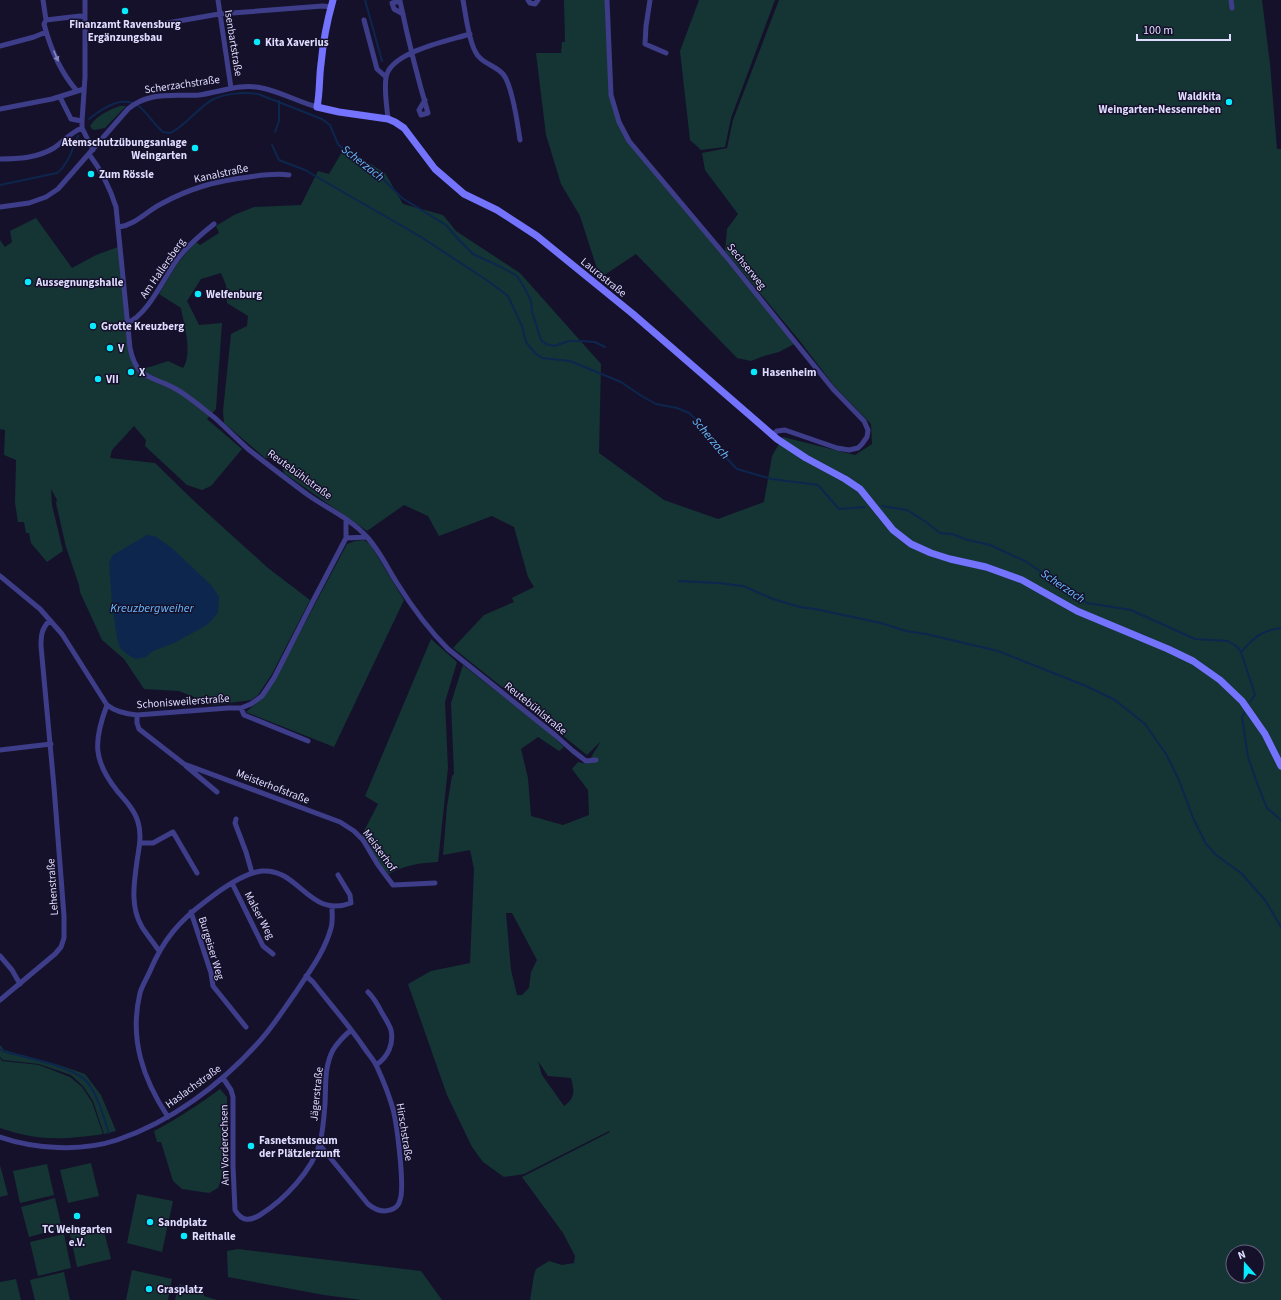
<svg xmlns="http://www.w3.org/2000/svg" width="1281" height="1300" font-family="'Source Sans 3',sans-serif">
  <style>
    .green { fill: #143534; fill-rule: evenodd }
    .water { fill: #0d264e }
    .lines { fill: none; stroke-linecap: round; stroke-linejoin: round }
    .stream { stroke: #0d264e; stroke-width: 2 }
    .street { stroke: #3e3d8a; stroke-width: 5 }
    .secondary { stroke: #7473fe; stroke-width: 7 }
    .oneway { fill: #8685bf }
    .poi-dot { fill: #08eafe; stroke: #15112b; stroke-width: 1.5 }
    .labels { text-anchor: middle; stroke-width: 3; stroke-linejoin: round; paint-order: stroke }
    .poi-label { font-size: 11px; font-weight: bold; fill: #dfdcff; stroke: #15112b; text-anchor: start }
    .street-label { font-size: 11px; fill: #dfdcff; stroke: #15112b }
    .water-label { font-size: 12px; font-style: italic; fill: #6abcfe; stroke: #15112b }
  </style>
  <rect width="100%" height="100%" fill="#15112b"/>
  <!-- green -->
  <path class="green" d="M564 0H607L611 95 619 122 629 141 796 343 779 352 764 356 751 361 737 358 636 254 600 278 580 216 561 184 546 135 536 53H561L562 42H565Z
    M699 0H775L731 118 725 147 701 150 690 140 680 51Z
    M779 0H1262L1270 64 1277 149H1281V1300H530L534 1275 536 1269 549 1261 562 1265 574 1263 575 1256 563 1233 522 1177 610 1132 609 1131 524 1174 504 1177 483 1162 472 1147 447 1095 408 984 431 971 470 963 474 869 470 850 443 855 447 806 452 776 454 774 451 703 463 665 547 731 564 747 559 751 538 737 521 749 528 778 531 816 563 825 589 815 588 790 572 769 578 762 587 764 601 741 587 755 453 648 484 615 514 602 512 598 534 587 528 577 514 527 492 516 439 536 428 516 404 505 367 531 284 473 281 462 277 458H265L224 423 223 411 231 334 247 326 248 316 227 303 226 285 221 273 201 279 187 301 199 325 222 323 216 409 207 419 242 449 211 486 202 490 187 485 145 446 146 440 134 426 112 450 110 458 155 463 194 501 268 568 310 600 272 674 258 695 251 700 214 705 179 691 144 689 124 659 102 640 80 592 79 585 66 547 56 503 57 500 51 489 52 505 63 551 47 562 31 543 29 533H26L24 522H18L15 503 16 460 4 455 5 430 0 429V240L5 247 12 242 10 231 36 218 72 268 96 255 118 247 130 348 137 369 150 367 168 361 183 368C193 353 184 325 181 308L159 294 177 264 196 242 200 245 219 233 216 226 234 215 254 207 301 205 318 171 329 174 342 152 361 158 385 173 403 204 443 215 456 231 520 273 601 364 599 453 664 500 718 519 764 502 772 456 783 437 855 455 872 444 871 424 835 387 799 340 725 251 727 229 738 214 705 170 702 153 727 148 733 120ZM506 913H512L537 960 531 972 529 988 522 995H517L511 970ZM538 1061 548 1076 571 1078C574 1091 576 1097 564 1106L542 1075ZM1233 1252H1257V1276H1233Z
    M120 106H126L105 128 95 130 92 129 90 126C97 115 109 110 120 106Z
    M364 540 370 544 404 600 334 747 246 712 259 701 272 685 347 544 355 541Z
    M431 639 457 662 445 702 448 768 438 862C420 863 405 865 389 874L378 863 369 844 362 835 378 804 365 796Z
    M0 1045 4 1050 59 1065 85 1074 101 1095 116 1131 104 1134 93 1101 83 1086 71 1075 39 1064 3 1060 0 1057Z
    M0 1058 2 1061 39 1065 70 1077 82 1087 92 1102 103 1134C64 1140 38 1141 0 1128Z
    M220 1089 227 1097V1162L218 1188 209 1193 182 1189 173 1181 161 1142H157L154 1131C177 1119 198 1105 220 1089Z
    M91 1163 99 1196 68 1203 60 1170Z
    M47 1164 54 1195 20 1203 13 1171Z
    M0 1165 8 1195 0 1197Z
    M137 1194 173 1201 162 1252 127 1243Z
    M55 1198 62 1228 29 1237 21 1207Z
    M103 1227 111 1259 77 1267 70 1234Z
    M64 1234 71 1268 38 1276 30 1242Z
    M238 1249 421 1271 442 1300H362L324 1295 228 1277 227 1251Z
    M132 1270 172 1279 168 1300H126Z
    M64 1272 70 1300H35L30 1280Z
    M16 1279 21 1300H0V1282Z
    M179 1284 204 1292V1296L217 1300H175Z"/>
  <!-- water -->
  <path class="water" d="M147 535 155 536 173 549 212 586 219 597 218 613 207 625 174 643 153 651 146 657 135 659 127 654 120 648 117 638 112 603 109 563 113 555Z"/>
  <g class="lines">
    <!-- stream -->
    <path class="stream" d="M365 0 382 61
      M89 119C103 108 122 94 140 107 146 112 156 126 163 132 165 132 168 133 170 133 182 129 200 106 212 100 225 93 244 92 258 94L322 119 330 125 338 144 357 162 380 176 402 198 446 225 458 239 473 254 501 267 517 276 524 287 531 301 532 312 541 340 546 344 554 346 569 341H581L595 342 605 347
      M275 132 279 121V101
      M272 145 279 160 305 170 421 237 488 281 508 296 522 326 526 342 535 353 542 358 570 361 621 382 640 395 656 404 677 408 689 413 699 422 715 446 737 469 772 479 818 485 839 509 865 507
      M0 185 57 173C68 165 73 148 78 136
      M882 506 907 510 926 522 940 533 952 534 968 540 990 545 1025 561 1087 603 1131 610 1195 639 1228 641 1236 646 1241 652 1255 695 1250 702
      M679 581 718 583 743 586 773 599 800 607 815 609 881 623 906 631 926 634 998 651 1086 686 1115 700 1145 724 1166 754 1179 780 1193 818 1206 844 1216 855 1241 873 1265 900 1281 927
      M1241 652C1255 637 1260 631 1281 628
      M1244 713 1242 717 1248 757 1257 783 1267 808 1281 820
      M0 1049 5 1052C25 1057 69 1066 84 1079 96 1089 104 1118 109 1133"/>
    <!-- street -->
    <path class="street" d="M43 0 46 20
      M85 0V77L82 121V128L93 150
      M218 0 231 88
      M463 0C466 16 468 37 475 51 480 63 495 65 503 74 512 84 518 126 520 140
      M528 0 530 3 535 4 538 0
      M607 0 611 95 619 122 629 141 729 260 833 389 864 421 868 430 867 437 862 444 858 448 849 450 837 448 785 430 777 431 772 435
      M650 0 646 26 645 44 666 53
      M1231 0 1232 8
      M403 14 394 9 392 3 400 1C408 39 417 76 428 113L421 115 419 110 425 100
      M46 20 44 24C50 47 61 73 77 91
      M46 20 80 16 85 17
      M364 20 377 69 386 77
      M156 25 219 14 323 6 331 7
      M0 46 34 37 46 32
      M60 97 71 119 82 121
      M0 109 52 99 84 89
      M388 119C387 107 384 90 386 78 389 52 448 41 470 34
      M89 154C101 170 110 188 116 207L130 348C137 381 151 375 176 389 190 397 202 408 215 418 226 428 237 439 248 449 268 465 288 480 308 495 328 509 351 519 367 537 379 550 387 567 397 583 412 607 428 629 448 649L555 735 573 751 586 761 596 760
      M0 159C19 159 37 158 54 148 64 141 71 132 82 128
      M0 207 29 203 46 197 58 189 128 109C135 103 144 99 153 97 168 94 184 96 199 95 220 92 241 83 262 88 281 92 299 102 317 107
      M119 227C135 225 147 211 161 204 190 188 216 181 249 177 262 175 275 173 289 175
      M127 323C147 316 164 278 176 261 187 246 200 235 214 224
      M346 538 367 537
      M0 576 40 609 62 634 107 705C116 712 125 714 137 715L228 708H241L251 704 262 696 274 678 312 603 346 538V519
      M107 705C93 742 93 761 118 792 126 801 135 811 138 822 142 835 139 848 137 861 134 883 130 907 142 927 147 935 154 943 159 951
      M241 708 244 715 308 741
      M137 715V723L139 729 184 764 340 822 354 831 363 840 378 865 393 885 435 883
      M0 750 51 744
      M186 766 217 792
      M236 819 235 823 246 852 252 873
      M140 843H153L173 832 197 873
      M232 883 263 946 273 954
      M191 912 211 973 213 986 246 1027
      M0 956 12 970 20 984
      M306 976 313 982C330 1004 349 1025 365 1049 369 1055 374 1060 377 1067 383 1080 389 1095 393 1109 397 1125 405 1187 400 1200 399 1205 395 1209 390 1210 381 1213 374 1209 368 1204L319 1144
      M368 992C374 998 378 1005 382 1013 385 1018 389 1024 391 1030 394 1044 388 1057 376 1065
      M0 1000 55 954 61 947 64 938V916L54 787 41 646C41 634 42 628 50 620
      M223 1078 231 1090 233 1097V1166L235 1210C242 1222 250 1221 260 1215 284 1200 312 1171 320 1143 323 1131 324 1117 325 1104 326 1086 324 1067 333 1050 338 1042 344 1036 351 1030
      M168 1117C143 1079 129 1039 140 993 142 986 147 978 150 971 163 940 179 921 206 901 220 890 243 873 262 871 299 868 309 919 351 903L350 895 338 875
      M0 1137C35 1149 81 1152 117 1140 171 1122 220 1085 258 1043 272 1028 284 1009 296 992 309 972 325 951 331 928 333 921 332 914 332 907"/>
    <!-- secondary -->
    <path class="secondary" d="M333 0C327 21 323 42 321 64 319 78 320 93 317 107L339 112 388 119 395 122 404 128 435 169 464 194 497 210 537 236 633 314 777 439 806 458 845 479 860 489 893 530 911 544 931 553 950 559 986 567 1022 580 1077 611 1168 649 1193 661 1220 680 1242 701 1265 734 1281 766"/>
  </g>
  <!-- one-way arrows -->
  <defs><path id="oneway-solid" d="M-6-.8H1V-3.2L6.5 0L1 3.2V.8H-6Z"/></defs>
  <use class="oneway" href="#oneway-solid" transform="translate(56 56) rotate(67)"/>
  <!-- markers -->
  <g class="poi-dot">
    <circle cx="125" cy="11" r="4"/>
    <circle cx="257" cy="42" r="4"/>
    <circle cx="1229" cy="102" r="4"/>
    <circle cx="195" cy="148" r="4"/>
    <circle cx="91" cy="174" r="4"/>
    <circle cx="28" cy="282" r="4"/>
    <circle cx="198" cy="294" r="4"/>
    <circle cx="93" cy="326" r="4"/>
    <circle cx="110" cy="348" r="4"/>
    <circle cx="131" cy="372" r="4"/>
    <circle cx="754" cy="372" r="4"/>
    <circle cx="98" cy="379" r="4"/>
    <circle cx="251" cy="1146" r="4"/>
    <circle cx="77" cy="1216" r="4"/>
    <circle cx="150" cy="1222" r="4"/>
    <circle cx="184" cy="1236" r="4"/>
    <circle cx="149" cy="1289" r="4"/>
  </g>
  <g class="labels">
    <!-- poi labels -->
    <g class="poi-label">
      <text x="125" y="28" text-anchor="middle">Finanzamt Ravensburg<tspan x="125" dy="13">Ergänzungsbau</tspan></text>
      <text x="265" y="46">Kita Xaverius</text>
      <text x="1221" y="100" text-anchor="end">Waldkita<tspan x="1221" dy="13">Weingarten-Nessenreben</tspan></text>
      <text x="187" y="146" text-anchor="end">Atemschutzübungsanlage<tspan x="187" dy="13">Weingarten</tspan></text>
      <text x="99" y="178">Zum Rössle</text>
      <text x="36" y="286">Aussegnungshalle</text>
      <text x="206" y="298">Welfenburg</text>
      <text x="101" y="330">Grotte Kreuzberg</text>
      <text x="118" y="352">V</text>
      <text x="139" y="376">X</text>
      <text x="762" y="376">Hasenheim</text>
      <text x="106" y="383">VII</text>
      <text x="259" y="1144">Fasnetsmuseum<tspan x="259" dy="13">der Plätzlerzunft</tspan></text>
      <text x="158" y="1226">Sandplatz</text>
      <text x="77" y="1233" text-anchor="middle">TC Weingarten<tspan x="77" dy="13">e.V.</tspan></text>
      <text x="192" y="1240">Reithalle</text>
      <text x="157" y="1293">Grasplatz</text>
    </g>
    <!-- street labels -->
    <g class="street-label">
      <text transform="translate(234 43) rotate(81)" y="4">Isenbartstraße</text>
      <text transform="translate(182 84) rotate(-8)" y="4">Scherzachstraße</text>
      <text transform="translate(221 173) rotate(-12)" y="4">Kanalstraße</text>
      <text transform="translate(747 266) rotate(51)" y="4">Sechserweg</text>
      <text transform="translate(162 268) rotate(-55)" y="4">Am Hallersberg</text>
      <text transform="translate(604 277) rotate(39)" y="4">Laurastraße</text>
      <text transform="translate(300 474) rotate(36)" y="4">Reutebühlstraße</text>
      <text transform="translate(183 701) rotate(-4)" y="4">Schonisweilerstraße</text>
      <text transform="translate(536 708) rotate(39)" y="4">Reutebühlstraße</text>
      <text transform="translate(273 786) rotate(21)" y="4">Meisterhofstraße</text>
      <text transform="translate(380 850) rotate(54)" y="4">Meisterhof</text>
      <text transform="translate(52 887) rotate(-94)" y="4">Lehenstraße</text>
      <text transform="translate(260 915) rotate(62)" y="4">Malser Weg</text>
      <text transform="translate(212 948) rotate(73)" y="4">Burgeiser Weg</text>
      <text transform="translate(193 1086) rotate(-36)" y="4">Haslachstraße</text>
      <text transform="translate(316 1094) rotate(-84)" y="4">Jägerstraße</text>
      <text transform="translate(405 1132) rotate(81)" y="4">Hirschstraße</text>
      <text transform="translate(224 1145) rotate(-91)" y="4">Am Vorderochsen</text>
    </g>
    <!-- water labels -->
    <g class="water-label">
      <text transform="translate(363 163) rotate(38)" y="4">Scherzach</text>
      <text transform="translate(711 438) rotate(50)" y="4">Scherzach</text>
      <text transform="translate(1063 586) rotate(34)" y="4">Scherzach</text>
      <text x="152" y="612">Kreuzbergweiher</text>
    </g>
  </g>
  <!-- north arrow -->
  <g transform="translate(1245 1264) rotate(340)"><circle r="19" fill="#15112b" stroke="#666280"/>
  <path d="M0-3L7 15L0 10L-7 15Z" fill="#08eafe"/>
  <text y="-6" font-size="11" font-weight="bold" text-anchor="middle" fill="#dfdcff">N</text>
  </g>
  <!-- scale -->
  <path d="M1137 34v6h93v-6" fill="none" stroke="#dfdcff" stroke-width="2"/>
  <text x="1143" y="34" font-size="12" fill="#dfdcff" stroke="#15112b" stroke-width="3" paint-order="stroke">100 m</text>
</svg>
